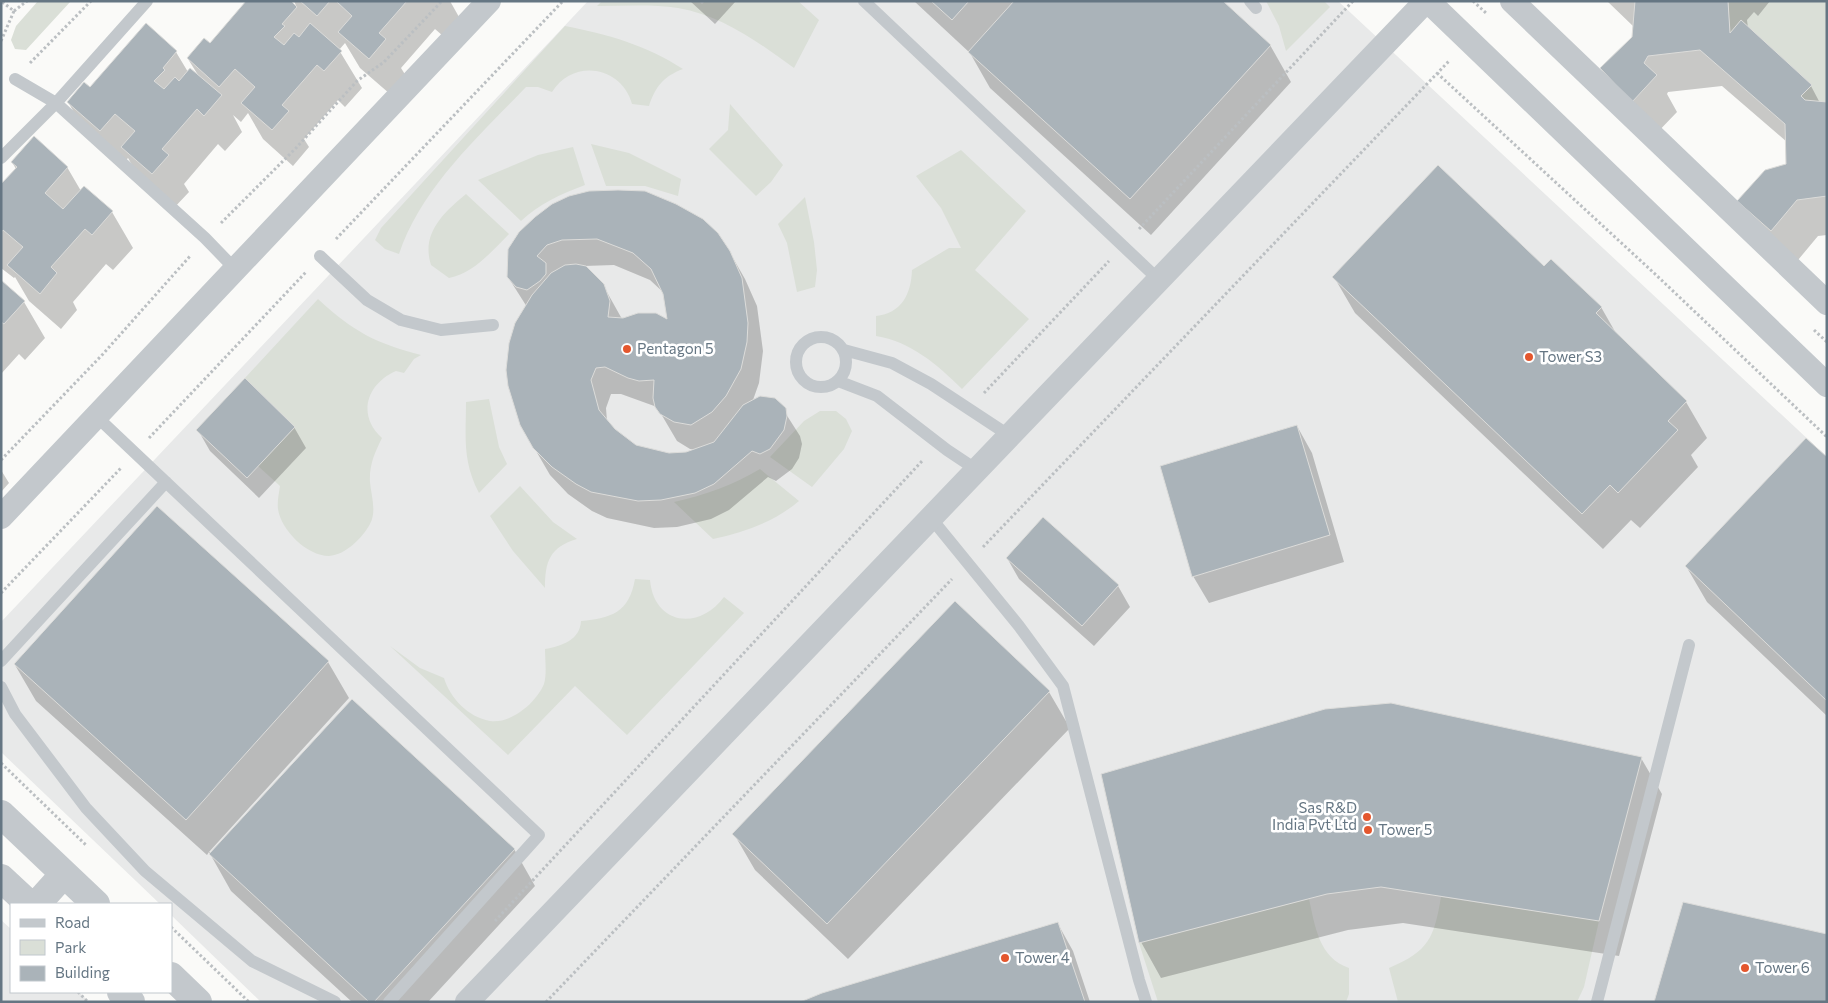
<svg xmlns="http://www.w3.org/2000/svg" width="1828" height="1003" font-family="Commissioner,sans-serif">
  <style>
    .built { fill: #e8e9e9 }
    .green { fill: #dadfd7 }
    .shadow { fill: #0003; fill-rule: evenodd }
    .building { fill: #aab3b9; stroke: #dcdcda }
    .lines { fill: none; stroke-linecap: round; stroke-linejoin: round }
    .path { stroke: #bbbfc2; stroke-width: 3; stroke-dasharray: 2.5 2.5; stroke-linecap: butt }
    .service { stroke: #c3c8cc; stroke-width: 12 }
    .minor { stroke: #c3c8cc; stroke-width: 24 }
    .tertiary { stroke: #c3c8cc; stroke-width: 28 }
    .poi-dot { fill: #e4572e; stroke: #fff; stroke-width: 2 }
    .labels { text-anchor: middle; stroke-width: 5; stroke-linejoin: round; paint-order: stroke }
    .poi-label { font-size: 15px; fill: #657683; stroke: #fff; text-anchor: start }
  </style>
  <rect width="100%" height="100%" fill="#fafaf8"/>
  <!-- built -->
  <path class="built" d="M588 1H1338L1827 457V1002H261L171 915V904H160L1 752V622Z
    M1 920 11 929V992H79L89 1002H1Z"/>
  <!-- green -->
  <path class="green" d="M38 1H71L26 50 15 49 11 40 16 26Z
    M602 1H699L702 4 705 1H798L819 20 794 68C758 42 723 16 678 8 652 4 624 6 597 6Z
    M1266 1H1324L1330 7 1286 51 1279 26Z
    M1728 1H1827V102L1805 100 1801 96 1811 85 1741 21 1730 33Z
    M565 26C607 34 646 45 683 69 664 76 655 87 649 106L632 104C622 66 573 58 552 92L538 87H526C479 136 421 188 399 254L385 249 375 240 381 228Z
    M730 104 783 165 771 182 756 196 709 149 728 130Z
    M591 144 629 153 681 179 678 196 645 186H606Z
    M573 147 585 185C561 194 539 204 521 221L478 180 538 155Z
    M961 150 1026 211 975 270 1029 319 962 389C938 365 910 341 876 336V316C902 313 911 294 912 270L949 248H961L941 208 916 176Z
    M466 194 509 234C492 251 474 273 449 278L431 265C421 234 443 213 466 194Z
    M805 197 814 242 817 270 815 287 797 292 787 243 778 224Z
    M318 299C354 332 375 343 421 355L414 359 404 373 396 371C366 384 357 416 382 438 375 452 369 465 370 482 371 495 377 511 370 524 363 537 346 555 329 556 307 556 281 530 278 509 277 502 279 493 280 486L258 466 295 427 245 378Z
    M489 399 499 447 507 464 479 493C462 460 466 437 466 402Z
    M820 411H836L846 419 852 431 844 449 812 487 770 457 804 421Z
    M760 469 799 501C774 522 745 532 713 539L674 502C705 495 733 485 760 469Z
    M520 486 553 522 577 539C550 547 545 561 545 588L513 551 490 516Z
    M635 579 650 580C654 625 699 631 724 597L744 613 627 735 575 686 508 755 390 646 420 668 444 678C450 698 468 717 490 721 511 724 536 703 544 684 547 674 545 660 545 649 562 646 580 640 581 621 611 618 629 613 635 579Z
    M1441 897 1599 921 1584 987 1577 1002H1398L1389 968C1429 951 1434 938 1441 897Z
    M1309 899C1315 926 1319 958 1349 968V994L1346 1002H1158L1139 943Z"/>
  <!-- shadow -->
  <path class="shadow" d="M289 1 297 8 294 1H450L459 17 443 36 435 29 401 68 406 76 390 94 360 68 345 43 339 50 362 88 345 107 338 100 304 139 309 147 293 166 263 139 248 113 241 122 233 115 242 132 225 151 218 144 184 184 189 192 173 209 143 184 128 158 121 166 89 138 68 102 90 89 176 52 188 72 198 75 188 59Z
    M690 1H736L715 24Z
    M914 1H1221L1270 45 1291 82 1151 235 990 88 970 53Z
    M1607 1H1770L1758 16 1754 12 1747 20 1748 28 1811 86 1820 103 1827 104V235L1818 236 1793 266 1739 201 1787 165V142L1722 86 1668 92 1667 94 1677 112 1653 137 1622 105 1601 69 1633 38 1634 27Z
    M12 162 67 167 81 191 112 212 133 248 113 270 106 264 73 302 77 310 61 329 29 301 15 277 14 278 1 268V186L16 169Z
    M552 205 729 251 745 279 757 306 763 351 759 383 753 400 767 397 779 403 800 436 802 444 799 458 792 469 776 481 768 477 729 510 711 519 677 527 654 528 607 518 592 511 568 494 550 475 521 425 527 307 508 277ZM614 265 650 280 664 293 668 321 622 319 603 285 584 266ZM611 394H621L657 407 677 441 690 449 697 450 686 453 669 455 635 446 624 438 607 421 606 408Z
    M1544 268 1601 307 1617 335 1686 402 1707 438 1691 455 1698 467 1640 528 1631 520 1603 549 1355 313 1334 277Z
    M1 282 24 302 45 338 25 360 19 354 1 374Z
    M1297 426 1312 453 1344 562 1209 603 1193 576Z
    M294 427 306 448 259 498 210 451 198 430Z
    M1827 459V716L1707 602 1686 566Z
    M1 470 9 483 1 492Z
    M1007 558 1118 586 1130 607 1094 646 1019 579Z
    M328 662 349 698 209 852 514 849 535 886 428 1002H352L231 891 209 852 207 855 36 701 15 665Z
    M1049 692 1070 728 848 959 755 870 734 834Z
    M1641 758 1662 794 1619 956 1403 923 1348 930 1161 978 1141 942Z
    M1058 924 1073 951 1090 1002H804Z"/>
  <!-- building -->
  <path class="building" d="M246 1H291L297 7 282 24 285 26 274 37 284 45 294 33 299 37 310 23 342 51 324 71 317 65 282 105 289 111 272 130 241 103 255 87 235 69 219 87 187 58 204 38 210 43Z
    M300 1H330L317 16Z
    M336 1H407L379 33 386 39 369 59 338 32 352 16Z
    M931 1H969L952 20Z
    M1014 1H1223L1271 45 1130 199 968 52Z
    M1635 1H1728L1730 33 1741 20 1812 85 1801 96 1805 100 1827 102V196L1797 200 1771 231 1737 201 1765 170 1786 164 1785 124 1700 50 1648 56 1644 63 1657 75 1632 102 1600 68 1632 37Z
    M146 23 177 51 163 68 165 70 154 81 164 89 175 77 179 81 190 68 222 95 204 116 197 109 162 149 169 155 152 174 121 147 135 131 115 114 100 131 67 102 84 82 90 87Z
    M34 136 68 167 45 193 63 209 84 186 113 211 92 235 85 229 51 267 57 273 40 294 7 265 23 247 3 230 1 233V184L17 167 11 162Z
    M1438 165 1544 266 1551 259 1602 307 1596 313 1687 401 1668 421 1678 430 1618 493 1610 485 1582 514 1332 277Z
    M618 190 645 191 676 204 703 219 718 233 730 251 742 278 748 323 747 342 741 369 726 396 712 412 691 425 674 422 660 414 655 407 653 398 654 380 639 381 628 378 605 367 596 368 591 380 599 410 615 429 636 445 669 453 686 452 714 442 743 405 760 396 775 398 786 408 787 416 784 430 770 449 760 454 752 451 714 484 695 493 661 500 638 501 591 492 576 484 552 467 533 448 520 425 508 386 506 370 509 343 515 323 532 295 551 273 565 265 576 264 586 266 604 284 610 301 608 317 623 318 638 313H656L667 319 663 294 651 269 633 253 597 239 562 240 547 245 537 256 546 263V274L540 281 527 290 516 287 507 277 508 249 519 232 535 217 552 204 569 196 589 191Z
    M1 280 25 301 4 324 1 322Z
    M245 378 295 427 247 478 196 430Z
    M1297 425 1330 535 1192 577 1160 466Z
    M1806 438 1827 457V701L1685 566Z
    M157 506 329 661 186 820 14 664Z
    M1043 517 1119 585 1082 626 1006 558Z
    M955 601 1050 691 827 924 732 834Z
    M352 699 515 849 374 1002H369L209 854Z
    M1391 703 1642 757 1599 921 1381 887 1327 894 1139 943 1101 774 1325 709Z
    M1683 902 1827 934V1002H1654Z
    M1058 922 1085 1002H800L822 993Z"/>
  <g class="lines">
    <!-- path -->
    <path class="path" d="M1473 1 1486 13
      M14 11 27 1
      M1 41 14 11 1 1
      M30 63 91 1
      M1437 73 1654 273 1827 437
      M221 223 296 148 357 81 384 62 442 1
      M1139 229 1353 1
      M336 239 563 1
      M1814 330 1827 342
      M984 393 1109 261
      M149 438 306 272
      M1 460 103 354 191 255
      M983 547 1449 61
      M1 593 121 468
      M1 763 87 846
      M495 921 923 460
      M171 927 249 1002
      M78 992 88 1002
      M546 1002 952 579"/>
    <!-- service -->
    <path class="service" d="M864 1 1159 280
      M1250 1 1256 8
      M15 79 56 103 205 238 235 269
      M1 158 56 103 147 1
      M320 256 367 300 401 320 441 330 493 325
      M796 362a25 25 0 1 1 50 0a25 25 0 1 1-50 0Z
      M844 350 892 363 931 384 1010 436
      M838 381 877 396 947 450 977 470
      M96 416 539 835 389 1002
      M931 518 1019 626 1063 686 1139 980 1146 1002
      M1 661 166 482
      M1 687 15 714 86 808 145 871 252 961 335 1002
      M1597 1002 1689 645"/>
    <!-- minor -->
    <path class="minor" d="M1428 1 1827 385
      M1512 1 1827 303
      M1 517 489 1
      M467 1002 1426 1"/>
    <!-- tertiary -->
    <path class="tertiary" d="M1 814 96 904
      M1 878 29 904
      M37 904 64 874
      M171 976 198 1002
      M121 992 131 1002"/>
  </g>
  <!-- markers -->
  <g class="poi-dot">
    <circle cx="627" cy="349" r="5"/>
    <circle cx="1529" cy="357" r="5"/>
    <circle cx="1367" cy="817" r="5"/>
    <circle cx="1368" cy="830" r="5"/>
    <circle cx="1005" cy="958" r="5"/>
    <circle cx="1745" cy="968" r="5"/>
  </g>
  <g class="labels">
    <!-- poi labels -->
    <g class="poi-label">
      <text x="637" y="354">Pentagon 5</text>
      <text x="1539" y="362">Tower S3</text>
      <text x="1357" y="813" text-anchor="end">Sas R&amp;D<tspan x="1357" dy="17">India Pvt Ltd</tspan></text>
      <text x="1378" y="835">Tower 5</text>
      <text x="1015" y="963">Tower 4</text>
      <text x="1755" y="973">Tower 6</text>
    </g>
  </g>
  <!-- border -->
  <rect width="1828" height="1003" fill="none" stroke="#657683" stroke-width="5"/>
  <!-- legend -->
  <rect x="10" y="903" width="162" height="90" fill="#ffffff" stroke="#c1c8cd"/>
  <rect x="20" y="919" width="25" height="8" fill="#c3c8cc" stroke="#c1c8cd"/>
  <text x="55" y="928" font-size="15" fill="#657683">Road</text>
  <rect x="20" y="940" width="25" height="15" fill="#dadfd7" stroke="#c1c8cd"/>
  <text x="55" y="953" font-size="15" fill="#657683">Park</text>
  <rect x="20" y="966" width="25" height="15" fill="#aab3b9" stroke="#c1c8cd"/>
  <text x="55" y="978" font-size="15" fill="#657683">Building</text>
</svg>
